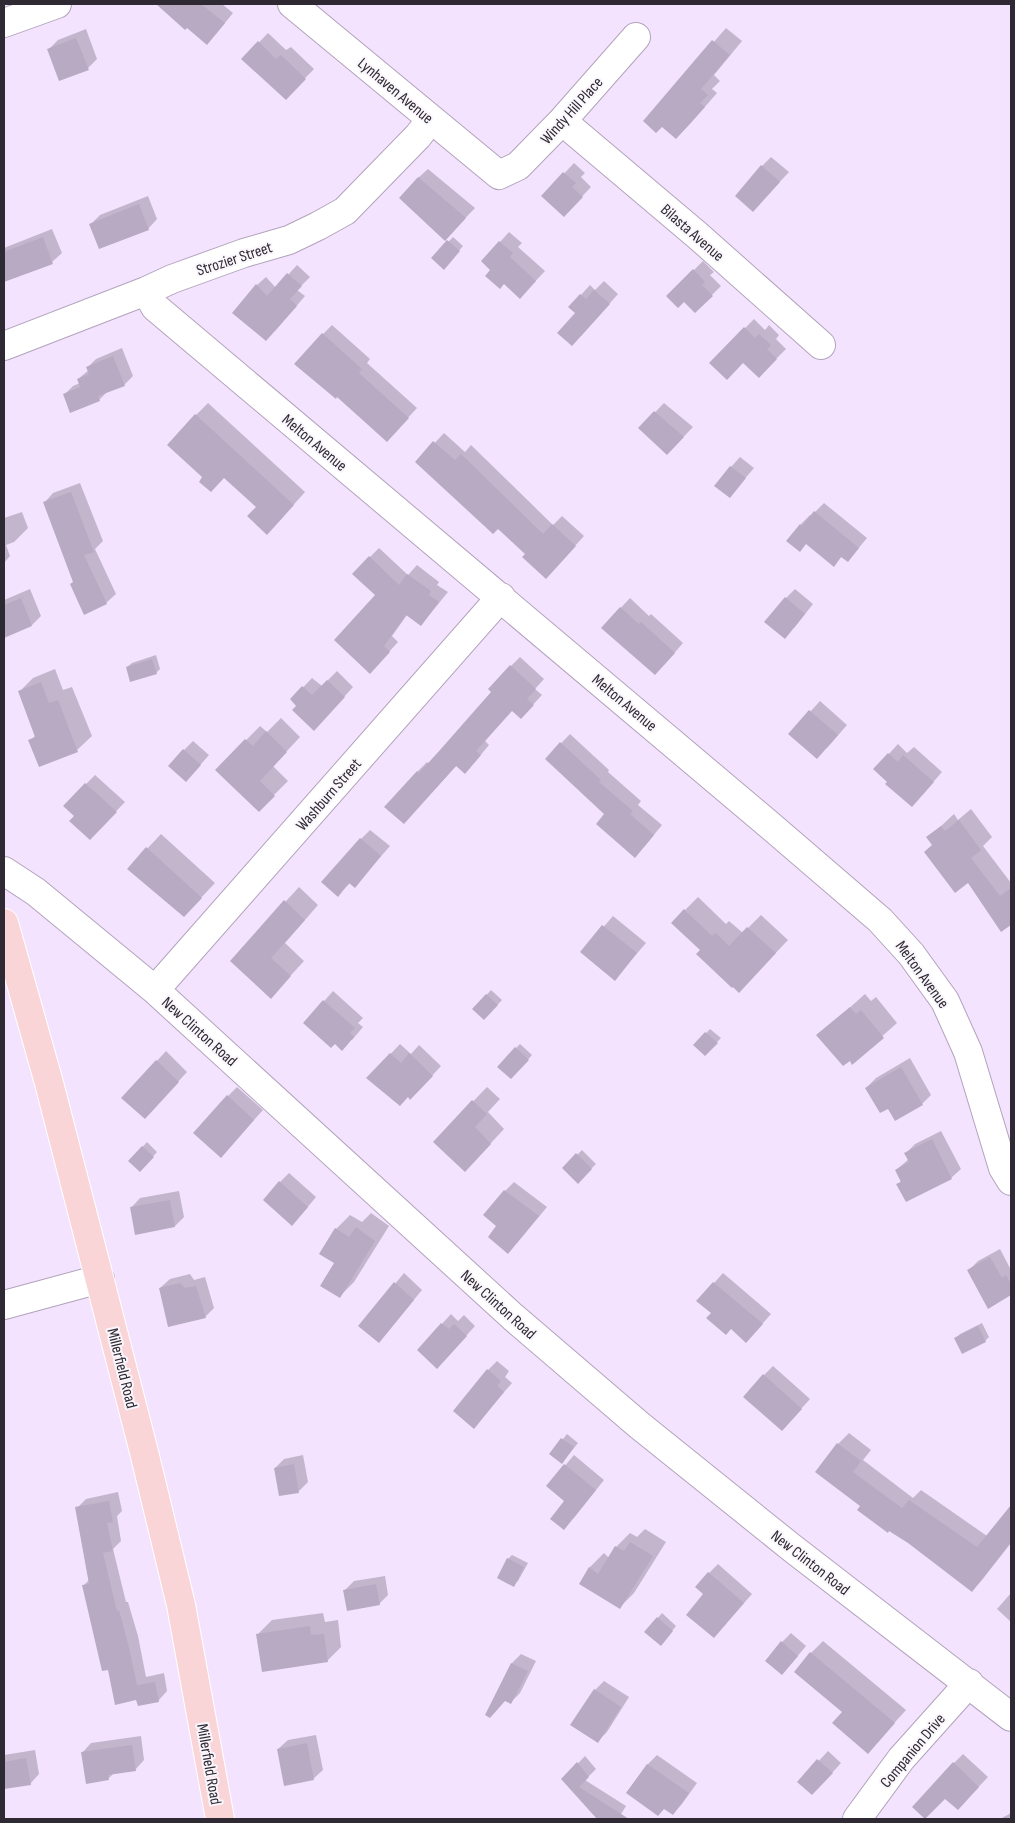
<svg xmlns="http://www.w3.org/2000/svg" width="1015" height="1823" font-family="'Sofia Sans Condensed',sans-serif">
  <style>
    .shadow { fill: #0003 }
    .building { fill: #b9aac3 }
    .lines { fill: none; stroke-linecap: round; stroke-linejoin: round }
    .minor-casing { stroke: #b2a3bc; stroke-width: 30 }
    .major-casing { stroke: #fff; stroke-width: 30 }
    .minor { stroke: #fff; stroke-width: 28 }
    .major { stroke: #fad5d8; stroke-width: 28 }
    .labels { text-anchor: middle; stroke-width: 4; stroke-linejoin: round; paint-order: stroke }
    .street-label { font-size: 16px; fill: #2f2933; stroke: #f9f6fc }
  </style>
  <rect width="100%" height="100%" fill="#f4e3fe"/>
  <!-- shadow -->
  <path class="shadow" d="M158 4H222L233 13 216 34 187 26 185 28Z
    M726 28 742 41 714 75 720 81 712 89 717 93 689 125 676 138 662 125 645 121Z
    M86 29 97 59 88 68 49 49 58 40Z
    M268 33 286 50 291 47 314 69 286 98 243 59Z
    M771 157 789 172 762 201V166Z
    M574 163 585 173 581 177 591 187 573 206 543 196Z
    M428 169 475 208 454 230 418 178Z
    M148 196 157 219 148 229 91 224 100 215Z
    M52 229 62 253 52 262 6 279 4 274V248Z
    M509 232 522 243 518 247 545 271 529 288 492 270 483 261Z
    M453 237 463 246 448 264 433 258Z
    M703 261 714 272 710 275 721 286 695 312 684 300 668 296Z
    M297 265 310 277 297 290 305 296 275 331 257 285 266 277 276 288Z
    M604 281 618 294 581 336 577 313 570 307 590 285 595 290Z
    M754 319 765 330 769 325 779 335 776 339 786 349 759 376 744 361 711 363Z
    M332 325 370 359 367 363 417 408 396 431 323 334Z
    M122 348 133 376 124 385 107 392 99 400 64 395 73 386 80 383 78 379 89 370 88 367 96 359Z
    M208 403 305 492 279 521 257 507 224 477H204L196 415Z
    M664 403 693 427 667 454 640 428Z
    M444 433 465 452 471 445 553 525 562 516 584 536 555 568 526 554 498 527 417 462Z
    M740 457 754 468 730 496 731 467Z
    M80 483 103 541 95 549 116 594 106 603 74 581 44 503 53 493Z
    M824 503 867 538 848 561 842 556 834 565 806 543 788 540 801 524 810 515 811 516Z
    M22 512 28 528 14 542 6 545 10 556 4 563V518Z
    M379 548 408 575 417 565 439 582 437 585 448 592 421 625 407 615 392 636 398 642 379 663 377 595 354 573Z
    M30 589 41 616 32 625 4 636V600Z
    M795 589 813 604 794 628 786 598Z
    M630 598 649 616 651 614 683 643 664 665 602 628Z
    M156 655 160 669 156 673 127 667 132 663Z
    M520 657 544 679 535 689 542 695 530 708 512 709 485 741 489 745 474 763 457 765 413 813 417 772 427 762 429 764 493 692 511 666Z
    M55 669 63 690 72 687 92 736 77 750 40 765 30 741 36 735 19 692 33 678Z
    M337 671 353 687 323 720 298 706 292 699 312 678 322 686Z
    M820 701 847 725 827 748 790 734Z
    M281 718 300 737 273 766 288 781 259 810 217 770 260 726 267 732Z
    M570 734 609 770 608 772 641 801 638 805 662 825 644 847 606 814 546 759Z
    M193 741 209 755 195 771 184 750Z
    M898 744 907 753 914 747 942 772 921 796 889 782 875 769Z
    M95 775 125 802 99 829 76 816 86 784Z
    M971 809 992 837 983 846 1011 883V923L1001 930 968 882 928 838 954 814 958 820Z
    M370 830 390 846 355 886 350 883 338 895 361 839Z
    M161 834 215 883 198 901 129 868Z
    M299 887 318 905 285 943 304 961 271 997 231 961Z
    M698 897 726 924 729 921 743 933 761 915 788 940 752 978 685 910Z
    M613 916 646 943 615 979 582 952Z
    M491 990 502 1000 484 1019 474 1009Z
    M333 991 363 1018 358 1023 363 1027 352 1040 335 1042 305 1023Z
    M865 994 871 1001 876 997 897 1023 852 1063 850 1059 818 1036Z
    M710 1029 721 1038 705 1055 695 1045Z
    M400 1044 411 1054 419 1045 441 1066 420 1089 408 1096 368 1078Z
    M520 1044 532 1055 516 1073V1048Z
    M166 1051 187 1072 154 1108 123 1098Z
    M910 1058 931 1095 922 1104 866 1088 876 1078Z
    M237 1087 263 1110 230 1147 228 1096Z
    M487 1087 500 1099 488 1112 504 1129 479 1156 434 1142Z
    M941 1131 961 1169 951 1178 898 1184 902 1180 896 1170 909 1159 906 1153 915 1144Z
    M147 1142 157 1152 140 1171 130 1161Z
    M582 1150 596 1164 578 1182 564 1168Z
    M289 1173 316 1197 301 1215 280 1182Z
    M514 1182 547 1207 517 1243 505 1191Z
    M179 1191 184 1217 175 1226 131 1208 140 1198Z
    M371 1213 389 1226 354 1282 340 1296 336 1263V1229L350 1215 362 1222Z
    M1000 1249 1011 1270V1294L988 1307 968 1271 978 1261Z
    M404 1273 422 1290 379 1342 360 1326Z
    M723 1273 771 1314 755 1332 712 1313 698 1301Z
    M190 1274 194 1280 205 1277 214 1308 205 1317 160 1288 170 1279Z
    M451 1314 458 1321 464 1315 475 1326 446 1358 418 1350Z
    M982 1323 989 1337 985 1341 956 1338 960 1334Z
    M497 1361 509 1371 505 1377 512 1383 474 1427 488 1370Z
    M773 1366 810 1399 791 1420 764 1375Z
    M849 1433 871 1450 863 1460 913 1498 921 1490 987 1536 1011 1508V1543L982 1580 972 1591 861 1506 838 1444Z
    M567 1434 578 1443 566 1458 551 1454Z
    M303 1455 308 1482 299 1491 275 1468 284 1459Z
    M574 1455 604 1480 573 1519 566 1501 548 1486Z
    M118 1492 122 1511 117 1516 121 1541 113 1549 126 1602H128L138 1636 146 1677 164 1673 167 1691 158 1701 137 1698 109 1669 83 1586 90 1579 77 1508 86 1499Z
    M645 1529 666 1542 634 1593 620 1607 580 1584 590 1567 604 1553 609 1558 616 1547 630 1533 637 1537Z
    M512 1555 528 1563 518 1581 514 1585 508 1559Z
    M718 1564 752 1594 723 1627 709 1573Z
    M385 1576 388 1595 379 1604 345 1590 354 1581Z
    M1011 1593V1622L997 1609Z
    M323 1613 325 1622 338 1620 341 1647 327 1661 258 1634 272 1620Z
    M662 1613 676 1626 665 1640 646 1632Z
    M791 1633 806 1646 791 1664 782 1642Z
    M823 1641 906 1710 868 1752 811 1653Z
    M521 1654 536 1661 520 1693 511 1702 505 1700 487 1715 512 1663Z
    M604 1681 629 1697 607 1732 597 1742 595 1690Z
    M316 1735 323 1770 313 1779 278 1749 288 1740Z
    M141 1736 144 1760 135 1770 114 1773 108 1779 82 1753 91 1743Z
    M35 1750 39 1774 30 1784 4 1788V1755Z
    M828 1751 841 1763 822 1784 799 1782Z
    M963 1754 988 1777 967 1799 945 1797 954 1763Z
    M657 1755 697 1783 682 1804 673 1814 665 1808 627 1792 648 1764Z
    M585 1756 596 1769 585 1780 626 1806 618 1819H598L563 1779Z
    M1011 1813V1819H1000Z"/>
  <!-- building -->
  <path class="building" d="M156 4H201L225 23 207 45 187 28 185 30Z
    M76 38 89 70 59 81 47 49Z
    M712 40 730 55 701 89 708 95 700 103 705 107 676 139 662 127 656 133 643 121Z
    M258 41 276 59 281 55 306 79 286 100 241 59Z
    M761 165 780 182 753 212 735 196Z
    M563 172 576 183 572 187 583 197 564 217 541 196Z
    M418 177 466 218 445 241 399 198Z
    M139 204 149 230 99 249 89 224Z
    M43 237 53 264 4 282V252Z
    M447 240 460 251 444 270 431 258Z
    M499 241 513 253 510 257 536 281 520 299 504 284 500 289 485 276 490 270 481 261Z
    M693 269 705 282 702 285 713 296 695 313 684 302 678 308 666 296Z
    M287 273 302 286 290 299 297 306 266 341 232 313 256 284 267 296Z
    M594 290 610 304 572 346 557 333 575 313 568 307 580 294 586 299Z
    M744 327 755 338 759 334 771 345 767 349 777 359 759 378 743 363 727 380 709 363Z
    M322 333 362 369 359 373 409 418 387 442 337 397 336 399 294 364Z
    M113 356 125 386 98 396 100 401 70 413 63 394 80 387 77 379 89 374 86 367Z
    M654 411 684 437 667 455 638 428Z
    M195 414 294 505 267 535 247 516 256 507 224 478 211 492 199 482 202 477 167 445Z
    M433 441 455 460 461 454 543 534 552 524 576 546 546 579 522 557 525 554 498 529 493 534 415 462Z
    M730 466 746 478 730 498 714 486Z
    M71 492 94 552 84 555 107 604 84 615 70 584 73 582 43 502Z
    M814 511 859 548 848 562 841 557 834 567 806 544 800 552 786 541 800 524 802 526Z
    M369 556 399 585 407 574 431 591 429 595 439 602 421 626 406 615 384 646 390 652 370 674 334 640 375 595 352 574Z
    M785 597 805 614 785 639 764 622Z
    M21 598 32 626 4 638V605Z
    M620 607 639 624 641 622 675 653 655 675 601 628Z
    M152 659 157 674 130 682 126 667Z
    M510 665 536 689 527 699 534 705 521 719 512 711 476 751 481 755 465 774 456 766 404 824 384 807 417 771 419 773 440 750 491 692 488 689Z
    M327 680 345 697 314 731 292 710 296 706 290 699 302 686 312 695Z
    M41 682 49 703 58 700 78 752 39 767 28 740 35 737 18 691Z
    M809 710 838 735 817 759 788 734Z
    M266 731 287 752 260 781 275 796 259 812 215 770 245 739 253 746Z
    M560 742 601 780 599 782 633 811 630 814 654 835 635 858 596 824 604 814 545 759Z
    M183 749 201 765 186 782 168 766Z
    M888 753 898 762 903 755 934 782 912 807 885 784 887 782 873 769Z
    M85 783 117 812 90 840 69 821 74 816 63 806Z
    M959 820 981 850 971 858 1000 896 1011 888V925L1001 932 968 883 955 893 924 852 932 845 926 837 941 826 945 831Z
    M360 838 381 856 355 888 349 883 338 897 321 882Z
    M146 847 202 898 184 917 127 869Z
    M284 900 305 920 271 958 291 976 271 999 230 961Z
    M684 909 712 936 716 933 729 946 747 927 776 953 739 993 733 987 732 988 696 954 700 950 671 923Z
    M602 925 637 953 615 981 580 952Z
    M486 994 498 1005 484 1020 472 1009Z
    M323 1000 355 1028 350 1033 354 1037 342 1051 335 1044 331 1048 303 1023Z
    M850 1007 856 1014 861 1010 884 1038 852 1065 850 1061 843 1066 816 1035Z
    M705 1032 718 1043 705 1056 693 1045Z
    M515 1047 529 1060 511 1079 497 1067Z
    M390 1053 401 1063 409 1053 433 1076 410 1100 408 1097 400 1106 366 1078Z
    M156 1060 179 1082 145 1119 121 1098Z
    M901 1067 923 1105 895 1121 888 1109 880 1113 865 1088Z
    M227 1095 254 1120 221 1158 193 1133Z
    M472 1100 487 1114 475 1127 491 1144 465 1172 433 1142Z
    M932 1139 952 1179 906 1202 896 1184 901 1182 895 1170 909 1162 904 1153Z
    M142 1146 154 1157 140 1172 128 1161Z
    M576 1153 592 1169 578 1184 562 1168Z
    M279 1181 308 1207 292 1226 263 1200Z
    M504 1190 539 1216 508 1254 488 1237 496 1226 483 1215Z
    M170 1200 175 1227 135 1235 130 1207Z
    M356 1227 375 1241 340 1298 320 1286 334 1263 319 1254 335 1228 349 1237Z
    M990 1257 1002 1278 1006 1275 1011 1284V1295L988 1309 967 1270Z
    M394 1282 414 1300 379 1343 358 1326Z
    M713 1282 763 1324 746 1343 731 1329 726 1335 706 1318 711 1313 696 1301Z
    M180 1283 185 1288 196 1286 206 1318 168 1327 159 1288Z
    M441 1323 449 1329 454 1324 467 1336 437 1369 417 1350Z
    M978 1326 986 1342 962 1354 954 1338Z
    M487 1369 501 1381 497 1386 504 1392 474 1429 453 1411Z
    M763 1374 802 1409 782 1431 743 1397Z
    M561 1438 574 1447 562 1464 549 1454Z
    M837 1443 861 1461 853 1472 902 1508 909 1500 977 1547 1011 1505V1542L972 1592 908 1543 889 1531 888 1533 857 1510 860 1506 815 1472Z
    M294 1464 299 1493 279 1496 274 1468Z
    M564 1464 596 1490 564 1530 550 1519 564 1501 546 1486Z
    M109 1501 113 1522 107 1523 113 1551 103 1553 117 1611 119 1610 128 1644V1643L137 1685 155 1682 159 1702 138 1706 136 1700 115 1705 108 1670 102 1671 82 1585 89 1584 75 1507Z
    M630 1542 653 1556 620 1609 579 1584 589 1567 598 1574 615 1546 624 1551Z
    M507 1558 524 1567 514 1587 497 1578Z
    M708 1572 744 1603 714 1638 686 1615 703 1594 695 1587Z
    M376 1584 380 1605 347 1611 343 1590Z
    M657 1617 673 1631 661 1646 644 1632Z
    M310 1626 311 1635 324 1634 328 1662 262 1672 256 1634Z
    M781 1641 798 1656 782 1675 765 1661Z
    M810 1652 895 1723 868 1754 832 1723 842 1712 794 1672Z
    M511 1663 528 1671 511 1704 505 1701 490 1718 485 1715Z
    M594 1689 621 1707 598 1743 570 1725Z
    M307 1743 314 1780 284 1786 277 1749Z
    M132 1745 136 1771 108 1775 109 1780 86 1784 81 1752Z
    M26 1758 31 1785 4 1789V1762Z
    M817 1759 833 1773 812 1795 797 1782Z
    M577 1762 589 1777 579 1787 629 1819H597L561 1779Z
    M953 1762 979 1787 958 1810 945 1799 925 1819 912 1807Z
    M647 1764 689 1793 673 1815 664 1809 658 1816 626 1793Z"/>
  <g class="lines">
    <defs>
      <path id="minor" d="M292 4 499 175 518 166 562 121 636 37
        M4 23 57 4
        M562 121 697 235 821 345
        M146 291 155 307 766 822 880 920 911 954 945 1001 968 1052 1003 1168 1011 1181
        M4 346 146 291 172 279 244 253 289 240 318 226 345 211 418 136 431 119
        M4 871 36 892 155 990 513 1317 639 1425 792 1548 1011 1717
        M155 990 501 597
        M4 1305 100 1279
        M857 1819 901 1759 969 1683"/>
      <path id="major" d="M4 923 49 1083 144 1452 181 1605 220 1819"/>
    </defs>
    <!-- minor casing -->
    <use href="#minor" class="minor-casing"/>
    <!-- major casing -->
    <use href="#major" class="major-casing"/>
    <!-- minor -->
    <use href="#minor" class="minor"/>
    <!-- major -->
    <use href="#major" class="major"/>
  </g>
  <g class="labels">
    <!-- street labels -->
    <g class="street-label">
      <text transform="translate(396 90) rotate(40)" y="6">Lynhaven Avenue</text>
      <text transform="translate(571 110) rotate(-48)" y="6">Windy Hill Place</text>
      <text transform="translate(693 232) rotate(41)" y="6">Bilasta Avenue</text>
      <text transform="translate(234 258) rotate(-18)" y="6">Strozier Street</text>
      <text transform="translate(315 442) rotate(40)" y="6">Melton Avenue</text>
      <text transform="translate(625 702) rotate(40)" y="6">Melton Avenue</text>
      <text transform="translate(328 794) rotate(-49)" y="6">Washburn Street</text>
      <text transform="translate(923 974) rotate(54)" y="6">Melton Avenue</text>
      <text transform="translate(200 1031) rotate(42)" y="6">New Clinton Road</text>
      <text transform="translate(499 1304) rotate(42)" y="6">New Clinton Road</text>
      <text transform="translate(123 1368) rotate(76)" y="6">Millerfield Road</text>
      <text transform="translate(811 1562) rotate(38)" y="6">New Clinton Road</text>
      <text transform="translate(912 1750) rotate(-50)" y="6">Companion Drive</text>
      <text transform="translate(210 1764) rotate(80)" y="6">Millerfield Road</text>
    </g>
  </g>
  <!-- border -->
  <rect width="1015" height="1823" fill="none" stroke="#2f2933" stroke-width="10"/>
</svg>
